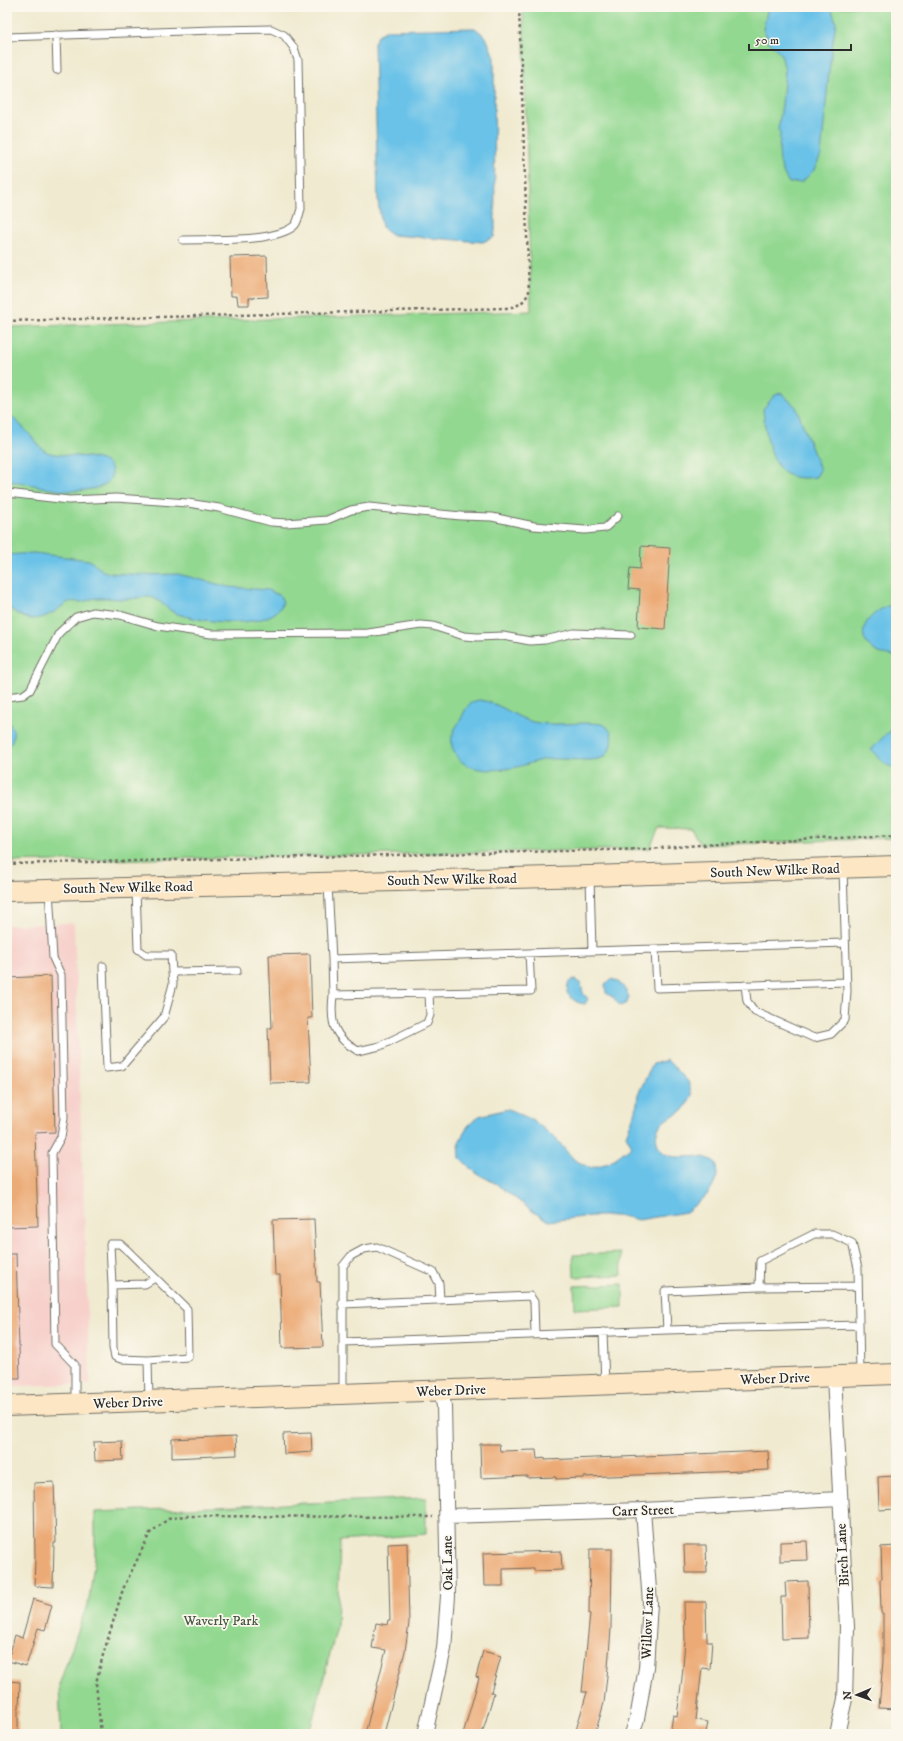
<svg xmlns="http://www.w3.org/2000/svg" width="903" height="1741" font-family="'IM FELL DW Pica',serif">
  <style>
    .built { fill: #f7d0cb }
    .green { fill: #93d891; stroke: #5f825e }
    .water { fill: #6bc2e8; stroke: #4b768a }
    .building { fill: #ecaa76 }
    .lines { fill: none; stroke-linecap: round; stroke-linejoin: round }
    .lane-casing { stroke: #706e65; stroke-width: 9 }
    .street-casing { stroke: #706e65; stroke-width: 16 }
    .secondary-casing { stroke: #706e65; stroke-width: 22 }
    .path { stroke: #706e65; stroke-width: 2.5; stroke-dasharray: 3 3; stroke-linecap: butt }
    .lane { stroke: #fff; stroke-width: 7 }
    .street { stroke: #fff; stroke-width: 14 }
    .secondary { stroke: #fce6c4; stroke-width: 20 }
    .labels { text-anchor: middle; stroke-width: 3.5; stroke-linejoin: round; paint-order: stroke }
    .street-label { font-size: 14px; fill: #2b2b2b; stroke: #fbf7ec }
    .park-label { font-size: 14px; fill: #455644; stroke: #fbf7ec }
  </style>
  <rect width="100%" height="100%" fill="#fbf7ec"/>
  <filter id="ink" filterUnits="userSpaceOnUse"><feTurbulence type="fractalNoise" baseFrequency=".025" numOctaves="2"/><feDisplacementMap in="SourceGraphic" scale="8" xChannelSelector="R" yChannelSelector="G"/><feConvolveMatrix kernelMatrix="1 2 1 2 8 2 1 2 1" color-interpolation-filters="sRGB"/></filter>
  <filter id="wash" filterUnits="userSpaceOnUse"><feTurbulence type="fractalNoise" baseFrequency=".012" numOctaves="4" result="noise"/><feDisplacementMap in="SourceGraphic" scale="16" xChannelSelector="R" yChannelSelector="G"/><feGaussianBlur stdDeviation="0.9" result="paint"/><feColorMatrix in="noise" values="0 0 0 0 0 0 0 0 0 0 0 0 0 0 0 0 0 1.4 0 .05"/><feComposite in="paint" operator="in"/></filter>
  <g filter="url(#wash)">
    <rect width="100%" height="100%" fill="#f0ead0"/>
    <!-- built -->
    <path class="built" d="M74 923 90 1384 7 1386V925Z"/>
    <!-- green -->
    <path class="green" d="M523 7H896V838L701 845 691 829 659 828 649 849 7 862V327L531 311Z
      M621 1253 622 1275 574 1277 573 1255Z
      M623 1284V1307L575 1309 574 1286Z
      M426 1498V1534L340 1541 337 1627 309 1734H61L59 1685 89 1599 95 1557V1512Z"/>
    <!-- water -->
    <path class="water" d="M768 7H831L836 22 830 62 821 155 814 170 802 182 789 183C777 164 779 153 780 132L778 130 782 105 785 70 781 54 770 43 763 29Z
      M475 28 486 37 494 57 495 231 494 237 483 242 393 235 382 227 378 201 374 43 378 35 387 30Z
      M781 393 796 407 820 470 816 477C808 478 799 479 791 476 769 469 765 428 763 409L775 395Z
      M7 412C15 419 24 428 31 436 36 441 39 447 45 451 58 460 120 449 111 477 109 482 105 485 100 487 83 492 63 492 46 488 32 485 21 481 7 482Z
      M33 553 89 560 103 571 109 573 145 575 178 574 229 587 268 590 280 596 283 602C275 632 197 622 175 613 166 609 160 599 150 597 143 596 136 599 129 599 119 600 108 597 98 598 92 598 87 601 81 602 77 602 72 601 69 602 64 604 60 608 56 611 35 623 25 621 7 606V555Z
      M896 604V657C889 654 881 655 875 651 848 633 874 607 896 604Z
      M479 700C499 702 514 717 533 722 556 727 579 721 602 724L606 726 611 732C613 740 611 752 604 757 594 763 565 758 553 759 539 759 530 764 517 767 497 771 464 774 454 752 449 742 452 732 458 724 465 714 465 702 479 700Z
      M7 721C15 728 16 740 7 747Z
      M896 727V769L885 764 871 750 885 735Z
      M574 979 581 984 583 993 588 999 585 1004C576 1003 573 1000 567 993L568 983Z
      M611 979C620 981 625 988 629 997L627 1003 620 1006 614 998 606 993 605 985Z
      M667 1060 688 1081 692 1095C689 1100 686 1107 682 1111 676 1115 668 1117 663 1122 655 1129 654 1142 661 1150 672 1165 701 1149 716 1163L717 1176 712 1188 705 1197 686 1212 638 1220 622 1216H591L549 1221 535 1213 495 1183 476 1173 460 1158 459 1142 468 1126 479 1116 508 1109 533 1120 557 1140 573 1159 590 1168 609 1163 632 1146 626 1135 636 1111 638 1094 653 1064Z"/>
    <g id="blocks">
      <!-- building -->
      <path class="building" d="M267 256 268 297 249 298V305H238L237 296H231L230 257Z
        M641 546 670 548 665 629 638 627 640 590 628 589 630 568 640 569Z
        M310 954 312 1018H308L311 1082 270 1083 268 1028H272L269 955Z
        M51 976 55 1132 35 1133 38 1226 7 1227V978Z
        M314 1219 317 1282H320L323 1347 282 1348 280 1275H275L273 1220Z
        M7 1254H16L20 1378H7Z
        M311 1433 312 1452 284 1454 283 1434Z
        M236 1436 237 1455 172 1458V1439Z
        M122 1441 123 1460 95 1461 94 1442Z
        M480 1444H499L500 1451 536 1450 537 1459 545 1458V1460L768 1451 769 1470 584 1477V1478L556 1479V1477L528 1478V1476L481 1478Z
        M896 1476V1509L879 1510 878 1477Z
        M54 1482 56 1543H54L53 1587 34 1586 35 1560 34 1483Z
        M807 1541 808 1560 780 1561V1542Z
        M407 1543 409 1623 405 1651 384 1734H365L386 1650 372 1648 376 1623 387 1625 388 1620H390L388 1544Z
        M684 1545H706L707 1573H685Z
        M896 1546V1709L879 1708 883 1661V1613H881L880 1579H882L881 1547Z
        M590 1549H612L611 1629 608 1667 604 1703 595 1734 576 1730 587 1692H582L590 1614H589Z
        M561 1551 562 1570 534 1571V1568L503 1569V1586H484L483 1553Z
        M808 1581 809 1638 782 1639 781 1597H786L785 1582Z
        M33 1599 52 1605 45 1630 38 1628 26 1666 8 1661 15 1635 22 1638Z
        M684 1602H706L707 1642H712L710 1669 702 1668 696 1720 708 1722 706 1733 700 1732 699 1734H670L673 1715 677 1716 682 1678 685 1641Z
        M483 1651 501 1656 491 1692 494 1693 482 1734H463L479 1678 476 1677Z
        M7 1681 20 1682 19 1708H18V1734H7Z"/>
    </g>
  </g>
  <g filter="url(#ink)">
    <use href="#blocks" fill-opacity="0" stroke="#706e65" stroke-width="1"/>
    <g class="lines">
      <defs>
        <path id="lane" d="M56 35 57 70
          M7 37 214 30 271 29 284 35 294 48 298 60 301 209C299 214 298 223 294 226 274 243 211 239 183 240
          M7 493 69 500 116 498 188 503 219 508 271 522 286 523 327 520 351 510 369 507 461 516 492 517 534 526 585 530 605 528 618 516
          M7 697 23 695 30 690 59 633 76 617 93 612 120 615 158 626 211 634 368 633 421 625 433 626 464 636 477 637 503 636 530 641 545 640 574 633 631 635
          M590 877 592 951
          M328 885 332 959 655 949
          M136 888 138 949 146 955H171L172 972 237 971
          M49 890 53 958 61 975 64 1118 61 1137 52 1153 55 1344 75 1365V1403
          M845 943 655 949 657 988 846 982
          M332 959 333 995 531 991 529 953
          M103 966 107 1068 122 1066 164 1017 173 984 172 972
          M745 985 747 1001 755 1012 814 1038 831 1034 845 1020 847 991 843 870
          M333 995C330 1023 333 1037 358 1051L380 1046 427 1023 430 1015 429 993
          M112 1285 113 1348 115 1357 121 1359 148 1360
          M759 1287 858 1286
          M342 1304 530 1296 534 1302 535 1335
          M667 1330 859 1325
          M603 1332 605 1384
          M343 1342V1266L351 1256 364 1249 377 1247 433 1272 439 1283 440 1300
          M343 1392V1342L667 1330 665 1291 759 1287 760 1261 814 1234H832L852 1243 858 1268 860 1375
          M149 1400 148 1360 188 1357 187 1309 128 1251 120 1244H110L112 1285 145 1284 155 1278"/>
        <path id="street" d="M834 1376 847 1627 845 1699 837 1734
          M446 1516 643 1510 839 1499
          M425 1734 444 1649 448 1596 444 1406 441 1390
          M632 1734 637 1719 646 1668 650 1603 643 1510"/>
        <path id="secondary" d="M7 891 590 876 896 866
          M7 1406 896 1374"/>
      </defs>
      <!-- lane casing -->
      <use href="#lane" class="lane-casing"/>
      <!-- street casing -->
      <use href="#street" class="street-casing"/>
      <!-- secondary casing -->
      <use href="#secondary" class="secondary-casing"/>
      <!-- path -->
      <path class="path" d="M7 321 506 308C519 306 522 304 529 293L519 7
        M7 864 649 849 701 845 896 835
        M101 1734 96 1683 103 1655 123 1589 150 1533 168 1519 184 1516 433 1517"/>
      <!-- lane -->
      <use href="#lane" class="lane"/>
      <!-- street -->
      <use href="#street" class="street"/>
      <!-- secondary -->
      <use href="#secondary" class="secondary"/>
    </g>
  </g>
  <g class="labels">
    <!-- street labels -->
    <g class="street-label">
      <text transform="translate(775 870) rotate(-2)" y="5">South New Wilke Road</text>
      <text transform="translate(452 879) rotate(-1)" y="5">South New Wilke Road</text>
      <text transform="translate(128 887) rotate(-1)" y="5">South New Wilke Road</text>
      <text transform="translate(775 1378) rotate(-2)" y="5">Weber Drive</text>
      <text transform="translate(451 1390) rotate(-2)" y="5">Weber Drive</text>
      <text transform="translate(128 1402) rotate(-2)" y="5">Weber Drive</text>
      <text transform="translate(643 1510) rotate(-2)" y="5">Carr Street</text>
      <text transform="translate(842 1555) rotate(-93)" y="5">Birch Lane</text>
      <text transform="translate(447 1563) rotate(-91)" y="5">Oak Lane</text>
      <text transform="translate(647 1623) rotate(-88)" y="5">Willow Lane</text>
    </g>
    <!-- park labels -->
    <g class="park-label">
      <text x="221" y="1625">Waverly Park</text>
    </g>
  </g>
  <!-- margin -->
  <rect width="903" height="1741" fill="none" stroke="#fbf7ec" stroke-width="24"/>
  <!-- north arrow -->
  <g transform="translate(857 1695) rotate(268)" stroke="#fbf7ec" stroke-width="3" paint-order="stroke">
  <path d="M0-3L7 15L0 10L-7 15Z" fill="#2b2b2b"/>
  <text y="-6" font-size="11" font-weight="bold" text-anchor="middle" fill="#2b2b2b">N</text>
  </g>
  <!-- scale -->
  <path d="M749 44v6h102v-6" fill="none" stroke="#2b2b2b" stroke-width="2"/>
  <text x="755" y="44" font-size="12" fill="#2b2b2b" stroke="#fbf7ec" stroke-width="3" paint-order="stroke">50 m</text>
</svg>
